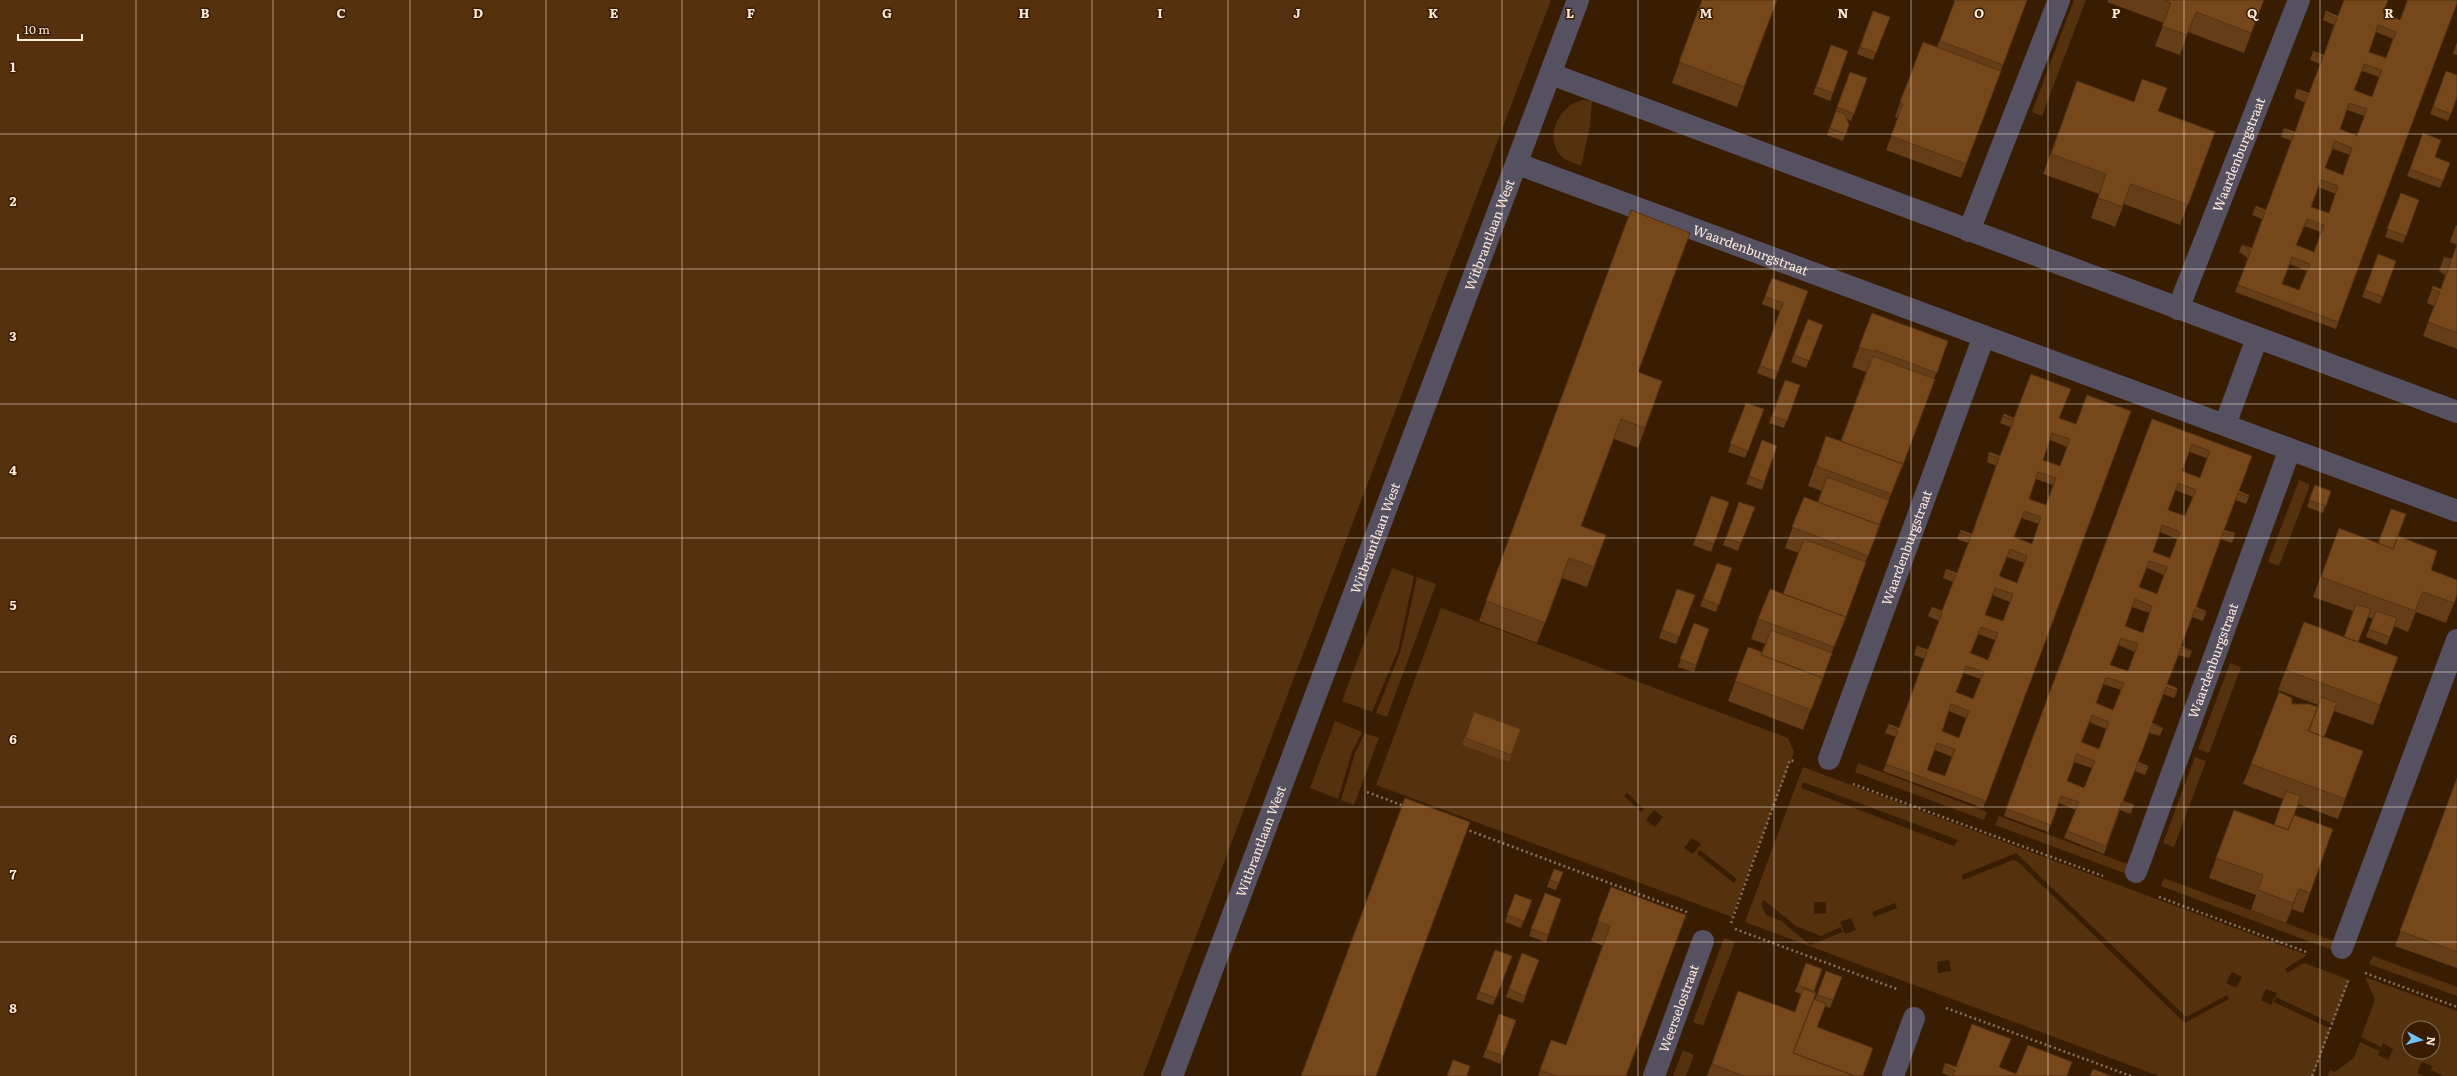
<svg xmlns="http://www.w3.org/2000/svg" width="2457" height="1076" font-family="Literata,serif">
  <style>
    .green { fill: #56310e; fill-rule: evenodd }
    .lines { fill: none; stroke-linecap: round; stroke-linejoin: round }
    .path { stroke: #89725c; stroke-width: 2.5; stroke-dasharray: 2 3; stroke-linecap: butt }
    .service { stroke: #565161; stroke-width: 22 }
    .minor { stroke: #565161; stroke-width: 22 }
    .wall { fill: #653d17; fill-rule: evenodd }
    .shaded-wall { fill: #533213 }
    .building { fill: #76471b; stroke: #533213; fill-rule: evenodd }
    .grid { fill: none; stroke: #feebdc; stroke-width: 1; stroke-opacity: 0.55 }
    .labels { text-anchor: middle; stroke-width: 3; stroke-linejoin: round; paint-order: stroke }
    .street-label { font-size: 13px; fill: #feebdc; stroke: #381d03 }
    .grid-label { font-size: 13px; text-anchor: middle; font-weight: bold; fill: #feebdc; stroke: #381d03; stroke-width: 3; stroke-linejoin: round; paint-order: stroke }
  </style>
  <rect width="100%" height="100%" fill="#381d03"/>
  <!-- green -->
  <path class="green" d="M0 0H1551L1143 1076H0Z
    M2074 0H2086L2042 116 2032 112Z
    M1584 100 1592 101 1590 126 1581 166C1572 162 1563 160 1558 152 1545 131 1563 103 1584 100Z
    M2299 480 2309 484V488L2279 566 2268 562Z
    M1392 568 1414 576 1398 650 1372 712 1342 701Z
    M1417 577 1436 584 1387 717 1376 713 1401 650Z
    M1441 608 1788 738 1794 752 1732 917 1376 785ZM1627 793 1644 809 1641 812 1624 796ZM1654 810 1663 817 1655 827 1646 820ZM1692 838 1701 844 1693 854 1684 848ZM1700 850 1737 879 1734 883 1697 854Z
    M2230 663 2241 667 2209 753 2198 749Z
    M1335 721 1362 732 1352 752 1338 799 1310 788Z
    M1365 733 1379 738 1354 805 1341 800 1355 753Z
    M2195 757 2206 761 2174 847 2163 843Z
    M1858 763 1987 812 1984 820 1855 772Z
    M1803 767 2307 955 2285 969 2287 973 2304 963 2350 980 2333 1024 2276 997 2274 1002 2331 1029 2313 1076H2159L1745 922ZM1803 782 1958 840 1954 846 1801 788ZM2016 853 2186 1017 2227 995 2229 999 2185 1023 2018 862 2013 860 1963 880 1962 875ZM1764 900 1796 926 1821 936 1840 927 1843 932 1810 945 1781 921 1766 915 1761 904ZM1814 902H1826V913L1814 914ZM1895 903 1897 908 1874 917 1872 912ZM1851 918 1856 930 1845 934 1840 922ZM1949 960 1951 971 1938 973 1937 962ZM2232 972 2242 977 2236 988 2226 983ZM2266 989 2277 993 2271 1005 2261 1000Z
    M1999 816 2130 865 2127 874 1995 825Z
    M2164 878 2339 943 2335 951 2161 886Z
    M1724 938 1735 942 1734 945 1703 1026 1693 1022Z
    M2373 956 2457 987V996L2369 964Z
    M2365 977 2457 1011V1076H2443L2431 1070 2432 1066 2422 1062 2417 1073 2423 1076H2328L2330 1070 2335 1072 2354 1058 2360 1042 2379 1051 2381 1047 2361 1037 2375 1000ZM2409 1028H2433V1052H2409ZM2383 1043 2393 1049 2388 1060 2378 1055Z
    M1683 1050 1694 1055 1686 1076H1673Z"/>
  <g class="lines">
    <!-- path -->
    <path class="path" d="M1853 784 2103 876
      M1367 792 1404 806
      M1465 829 1687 912
      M2159 897 2309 953
      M1731 923 1790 760 1796 762
      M1735 929 1897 989
      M2365 973 2457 1007
      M1946 1008 2131 1076
      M2312 1076 2348 981"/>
    <!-- service -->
    <g class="service">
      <path d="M1969 231 2059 0"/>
      <path id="s1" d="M2178 309 2299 0"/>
      <path id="s2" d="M1829 759 1984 336"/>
      <path id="s3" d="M2136 872 2290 449"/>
      <path d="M2342 948 2457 640"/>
      <path id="s4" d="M1654 1076 1703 941"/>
      <path d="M1893 1076 1914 1018"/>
    </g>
    <!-- minor -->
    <g class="minor">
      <path d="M1551 74 2457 412"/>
      <path id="s5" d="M1518 164 2457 511"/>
      <path d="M2225 425 2257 338"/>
      <path id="s6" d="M1172 1076 1578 0"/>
    </g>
  </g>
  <!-- wall -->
  <path class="wall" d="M1702 0H1777L1737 107 1672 83Z
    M1952 0H2027L1961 178 1886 150 1898 118 1895 117 1923 42 1937 47 1955 1Z
    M2108 0H2264L2244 53 2188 32 2180 55 2155 46 2164 23 2107 2Z
    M2407 0H2457L2336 329 2235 292 2248 258 2239 252 2242 245 2252 248 2262 219 2252 215 2255 208 2266 210 2292 141 2281 137 2284 128 2295 132 2306 103 2294 98 2297 89 2309 93 2320 64 2310 60 2313 51 2324 55 2334 25 2323 20 2325 13 2338 16 2383 13 2400 20ZM2376 32 2393 39 2386 58 2369 52ZM2362 71 2379 77 2372 97 2354 90ZM2347 110 2365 116 2357 136 2340 129ZM2333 149 2350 155 2343 175 2325 168ZM2318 187 2336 194 2329 213 2311 207ZM2304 226 2321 232 2314 252 2296 245ZM2289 264 2307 271 2299 290 2282 284Z
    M1873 11 1890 17 1873 60 1857 54Z
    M2457 42V55L2453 54Z
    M1831 45 1848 51 1830 101 1813 94Z
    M2446 71 2457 98 2448 121 2430 114Z
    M1850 72 1867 78 1851 121 1847 119 1849 125 1843 141 1827 135Z
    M2077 81 2215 132 2180 225 2124 204 2115 227 2103 222 2091 218 2099 194 2043 174Z
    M2423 133 2435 157 2443 181 2440 188 2407 176Z
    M2401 193 2419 200 2403 243 2385 237Z
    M1631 210 1639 372 1662 381 1638 448 1614 439 1581 526 1606 535 1587 587 1562 578 1537 643 1479 621Z
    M2456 225 2457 226V349L2423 336 2434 306 2427 303 2432 289H2441L2445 275 2439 271 2444 257 2452 259 2457 245 2450 242 2451 239Z
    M2378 254 2396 261 2380 304 2362 297Z
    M1772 278 1808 291 1775 380 1757 373 1780 311 1762 304Z
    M1872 313 1948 341 1803 730 1728 701 1748 647 1762 652 1765 644 1751 639 1758 619 1783 594 1799 553 1785 548 1804 497 1818 502 1822 491 1808 486 1826 436 1841 441 1866 372 1852 367Z
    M1808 319 1823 325 1806 368 1791 362Z
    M1785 380 1800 385 1784 428 1769 423Z
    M2068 396 2059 418 2076 424 2131 411 1983 808 1883 771 1896 737 1885 733 1888 726 1899 728 1925 659 1914 655 1917 646 1928 650 1939 621 1928 616 1931 609 1942 611 1953 582 1943 578 1946 569 1957 573 1968 543 1957 539 1960 532 1972 534 1997 466 1987 462 1989 452 2000 456 2011 427 2000 423 2003 416 2014 418ZM2050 440 2067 447 2060 466 2043 460ZM2036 479 2053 485 2046 505 2029 499ZM2021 518 2039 524 2032 544 2014 537ZM2007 557 2025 563 2017 583 1999 576ZM1992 595 2010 602 2003 621 1985 615ZM1978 634 1995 640 1988 660 1971 653ZM1963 673 1981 679 1973 699 1956 692ZM1949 711 1966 718 1959 738 1942 731ZM1935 750 1952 757 1945 776 1927 770Z
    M1746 403 1764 409 1745 458 1728 452Z
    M2152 419 2252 456 2239 491 2249 497 2246 504 2235 500 2224 530 2235 533 2233 541 2231 543 2221 539 2196 607 2206 613 2203 621 2192 617 2181 646 2192 651 2189 658 2178 655 2167 684 2177 691 2174 698 2163 694 2152 723 2163 728 2160 736 2149 733 2138 762 2148 768 2145 775 2135 771 2123 801 2133 807 2131 814 2120 810 2104 854 2064 838 2076 810 2059 803 2048 832 2004 816ZM2189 452 2207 458 2200 478 2182 471ZM2175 490 2193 497 2185 516 2168 510ZM2160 532 2177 539 2170 558 2153 552ZM2147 568 2164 575 2157 594 2139 587ZM2132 607 2150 613 2143 633 2125 626ZM2118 645 2135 652 2128 671 2110 665ZM2103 684 2121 690 2113 710 2096 703ZM2089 722 2106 729 2099 749 2082 742ZM2074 762 2092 768 2084 788 2067 781Z
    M1762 440 1777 446 1762 490 1746 484Z
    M2315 485 2331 491 2323 513 2307 507Z
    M1711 496 1729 502 1711 552 1693 545Z
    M1739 502 1755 507 1738 551 1723 545Z
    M2339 528 2378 543 2398 536 2431 570 2457 595 2446 623 2416 612 2408 632 2394 626 2387 645 2366 637 2373 619 2368 617 2358 642 2398 657 2373 725 2334 711 2324 737 2363 751 2338 819 2298 804 2294 815 2333 829 2303 913 2292 909 2286 923 2251 910 2256 895 2209 878 2234 810 2274 825 2283 799 2243 784 2251 764 2292 704 2317 707 2318 705 2278 690 2304 622 2344 637 2353 611 2313 597Z
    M1717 563 1732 568 1716 612 1700 606Z
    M1677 589 1695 595 1676 644 1659 638Z
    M1694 623 1709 629 1694 672 1678 667Z
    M1474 712 1521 729 1509 762 1462 745Z
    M2457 778V968L2395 946Z
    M1554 869 1563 872 1556 890 1547 887Z
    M1611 887 1626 1076H1538L1551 1040 1566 1045 1603 946 1591 941Z
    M1545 893 1561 899 1546 942 1529 936Z
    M1515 894 1532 900 1521 928 1505 922Z
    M1495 950 1512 956 1493 1005 1476 999Z
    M1522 953 1539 960 1523 1003 1506 997Z
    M1806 963 1822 969 1814 993 1813 1000H1815L1826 971 1842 977 1830 1008 1825 1006 1817 1027 1863 1076H1707L1738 991 1795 1012 1801 994 1795 992Z
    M1499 1014 1516 1020 1500 1064 1483 1057Z
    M2008 1046 1999 1068 2016 1074 2067 1076H1950L1942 1073 1945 1063 1956 1067Z"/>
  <!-- shaded-wall -->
  <path class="shaded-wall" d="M1948 341 1929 393 1838 637 1827 667Z
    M2457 594 2455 602 2446 623Z
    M1823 678 1816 698 1803 730 1811 710Z
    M2299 889 2292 909 2286 923 2293 903Z"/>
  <!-- building -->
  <path class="building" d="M1702 0H1777L1744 87 1679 62Z
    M1955 0H2027L2003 65 1940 41Z
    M2164 0H2264L2251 33 2196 12 2187 35 2162 26 2171 3Z
    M2344 0H2388L2383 13 2400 20 2408 0H2457V3L2338 322 2238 285 2251 250 2242 245 2252 248 2265 212 2255 208 2256 206 2266 210 2294 134 2284 130V128L2295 132 2308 95 2297 91V89L2309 93 2323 57 2313 53V51L2324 55 2337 18 2325 13 2326 11 2338 16ZM2378 25 2396 32 2386 58 2369 52ZM2364 64 2382 70 2372 97 2354 90ZM2349 103 2367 109 2357 136 2340 129ZM2335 141 2352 148 2343 175 2325 168ZM2321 180 2338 186 2329 213 2311 207ZM2307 219 2324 225 2314 252 2296 245ZM2292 257 2310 264 2299 290 2282 284Z
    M1873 11 1890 17 1876 53 1860 47Z
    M1923 42 2001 71 1966 164 1891 136 1903 104 1900 102Z
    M1831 45 1848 51 1833 93 1816 87Z
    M2446 71 2457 75V97L2451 114 2433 107Z
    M1850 72 1867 78 1854 114 1837 107Z
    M2142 79 2167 88 2158 111 2215 132 2188 205 2131 184 2122 207 2110 202 2098 198 2106 174 2051 154 2077 81 2134 102Z
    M1836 111 1845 114 1849 125 1846 134 1830 128Z
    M2423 133 2441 140 2435 157 2450 163 2443 181 2410 169Z
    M2401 193 2419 200 2406 236 2387 229Z
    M1631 210 1690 233 1638 372 1662 381 1645 428 1621 419 1581 526 1606 535 1594 567 1569 558 1545 623 1486 601Z
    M2457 244V333L2428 322 2440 292 2432 289 2433 286 2441 289 2451 261 2444 257 2452 259Z
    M2378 254 2396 261 2383 297 2365 290Z
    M1772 278 1808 291 1778 372 1760 366 1783 303 1765 297Z
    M1872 313 1948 341 1937 373 1875 350 1874 352 1859 347Z
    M1808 319 1823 325 1809 361 1794 355Z
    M1873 356 1935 379 1901 470 1903 464 1841 441Z
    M2031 374 2071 389 2059 418 2076 424 2087 395 2131 411 1986 801 1886 764 1898 730 1888 726 1889 724 1899 728 1927 652 1917 648V646L1928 650 1942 613 1931 609 1932 607 1942 611 1956 575 1946 571V569L1957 573 1971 536 1960 532 1961 530 1972 534 1999 458 1989 455V452L2000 456 2014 420 2003 416 2004 414 2014 418ZM2052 433 2070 439 2060 466 2043 460ZM2038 472 2056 478 2046 505 2029 499ZM2024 511 2041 517 2032 544 2014 537ZM2010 549 2027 556 2017 583 1999 576ZM1995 588 2013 594 2003 621 1985 615ZM1981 627 1998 633 1988 660 1970 653ZM1966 666 1984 672 1973 699 1956 692ZM1951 704 1969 711 1959 738 1942 731ZM1937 743 1955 749 1945 776 1927 770Z
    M1785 380 1800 385 1787 421 1772 416Z
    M1746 403 1764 409 1748 451 1730 444Z
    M2152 419 2252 456 2239 491 2249 495V497L2238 493 2224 530 2235 533 2234 535 2223 532 2196 607 2206 611V613L2195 609 2181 646 2192 651 2181 648 2167 684 2177 688V691L2166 687 2152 723 2163 728 2152 725 2138 762 2148 766V768L2137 764 2138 762 2123 801 2134 805 2133 807 2122 802 2106 846 2067 831 2079 802 2061 796 2051 825 2006 809ZM2192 444 2210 451 2200 478 2182 471ZM2178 483 2196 490 2185 516 2168 510ZM2162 525 2180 532 2170 558 2153 552ZM2149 561 2167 567 2157 594 2139 587ZM2135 599 2152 606 2143 633 2125 626ZM2121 638 2138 644 2128 671 2110 665ZM2106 677 2124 683 2113 710 2096 703ZM2092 715 2109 722 2099 749 2081 742ZM2077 754 2095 761 2084 788 2067 781Z
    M1826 436 1903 464 1891 494 1816 466Z
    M1762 440 1777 446 1764 482 1749 476Z
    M1827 477 1889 500 1877 531 1880 525 1818 502Z
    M2315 485 2331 491 2326 506 2309 500Z
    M1711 496 1729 502 1714 544 1696 538Z
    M1804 497 1880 525 1868 556 1792 527Z
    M1739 502 1755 507 1741 543 1726 538Z
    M2391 509 2406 514 2393 549 2378 543Z
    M2339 528 2393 549 2398 536 2437 551 2431 570 2457 580V594L2454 603 2423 592 2415 611 2321 577Z
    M1804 539 1866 562 1844 622 1846 617 1783 594Z
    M1717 563 1732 568 1719 605 1703 599Z
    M1677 589 1695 595 1679 637 1662 630Z
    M1770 589 1846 617 1834 647 1758 619Z
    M2356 604 2371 609 2358 642 2344 637Z
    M2376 611 2397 618 2390 637 2369 629Z
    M2304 622 2398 657 2380 705 2286 670Z
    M1694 623 1709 629 1696 665 1680 659Z
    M1771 630 1832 653 1823 678 1761 655Z
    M1748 647 1762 652 1761 655 1823 678 1811 710 1735 681Z
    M2279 692 2292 698V704H2309L2318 707 2308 731 2363 751 2345 799 2251 764Z
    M2321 697 2337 703 2324 737 2309 731Z
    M1474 712 1521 729 1511 755 1465 738Z
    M2457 778V952L2400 931Z
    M2286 791 2301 796 2288 830 2274 825Z
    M1405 798 1470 822 1376 1076H1301Z
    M2234 810 2288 830 2294 815 2333 829 2310 893 2299 889 2293 903 2258 890 2263 875 2216 858Z
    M1554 869 1563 872 1559 883 1550 880Z
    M1611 887 1686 915 1626 1076H1556L1540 1070 1551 1040 1566 1045 1610 926 1598 921Z
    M1545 893 1561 899 1548 935 1531 929Z
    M1515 894 1532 900 1524 921 1507 915Z
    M1495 950 1512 956 1496 998 1479 992Z
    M1522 953 1539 960 1525 996 1509 989Z
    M1806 963 1822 969 1814 991 1798 985Z
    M1826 971 1842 977 1833 1000 1817 995Z
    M1803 989 1816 993 1793 1053 1855 1076H1744L1712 1064 1738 991 1795 1012Z
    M1814 999 1826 1004 1817 1027 1873 1048 1863 1076H1855L1793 1053Z
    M1499 1014 1516 1020 1503 1056 1486 1050Z
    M1972 1024 2011 1039 1999 1067 2016 1074 2028 1045 2072 1062 2067 1076H1953L1955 1070 1945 1066V1063L1956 1067Z
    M1453 1060 1470 1066 1467 1076H1447Z
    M2093 1069 2111 1076H2090Z"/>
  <!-- grid -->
  <path class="grid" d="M136 0V1076M273 0V1076M410 0V1076M546 0V1076M682 0V1076M819 0V1076M956 0V1076M1092 0V1076M1228 0V1076M1365 0V1076M1502 0V1076M1638 0V1076M1774 0V1076M1911 0V1076M2048 0V1076M2184 0V1076M2320 0V1076M0 134H2457M0 269H2457M0 404H2457M0 538H2457M0 672H2457M0 807H2457M0 942H2457"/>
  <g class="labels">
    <!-- street labels -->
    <g class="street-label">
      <text dy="5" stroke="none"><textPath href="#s1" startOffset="166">Waardenburgstraat</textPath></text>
      <text dy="5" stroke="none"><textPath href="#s6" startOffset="899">Witbrantlaan West</textPath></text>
      <text dy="5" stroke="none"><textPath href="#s5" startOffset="248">Waardenburgstraat</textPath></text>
      <text dy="5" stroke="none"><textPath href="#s6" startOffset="575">Witbrantlaan West</textPath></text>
      <text dy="5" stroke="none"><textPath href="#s2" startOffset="225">Waardenburgstraat</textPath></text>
      <text dy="5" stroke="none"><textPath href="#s3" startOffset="225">Waardenburgstraat</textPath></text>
      <text dy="5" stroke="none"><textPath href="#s6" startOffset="251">Witbrantlaan West</textPath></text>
      <text dy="5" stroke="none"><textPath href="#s4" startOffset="72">Weerselostraat</textPath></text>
    </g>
  </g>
  <g class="grid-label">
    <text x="205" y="18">B</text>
    <text x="341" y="18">C</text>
    <text x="478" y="18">D</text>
    <text x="614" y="18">E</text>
    <text x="751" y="18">F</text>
    <text x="887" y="18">G</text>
    <text x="1024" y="18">H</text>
    <text x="1160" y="18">I</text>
    <text x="1297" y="18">J</text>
    <text x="1433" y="18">K</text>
    <text x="1570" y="18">L</text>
    <text x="1706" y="18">M</text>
    <text x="1843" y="18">N</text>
    <text x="1979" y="18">O</text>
    <text x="2116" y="18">P</text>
    <text x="2252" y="18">Q</text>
    <text x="2389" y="18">R</text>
    <text x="13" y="72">1</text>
    <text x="13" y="206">2</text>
    <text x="13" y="341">3</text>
    <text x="13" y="475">4</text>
    <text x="13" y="610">5</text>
    <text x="13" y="744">6</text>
    <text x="13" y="879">7</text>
    <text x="13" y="1013">8</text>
  </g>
  <!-- north arrow -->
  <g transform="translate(2421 1040) rotate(97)"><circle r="19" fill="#381d03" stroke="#876f5a"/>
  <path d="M0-3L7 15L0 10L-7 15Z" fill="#73c1f6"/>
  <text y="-6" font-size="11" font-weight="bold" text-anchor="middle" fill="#feebdc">N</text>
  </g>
  <!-- scale -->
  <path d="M18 34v6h64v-6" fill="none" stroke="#feebdc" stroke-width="2"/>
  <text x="24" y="34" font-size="12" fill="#feebdc" stroke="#381d03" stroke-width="3" paint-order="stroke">10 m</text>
</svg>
